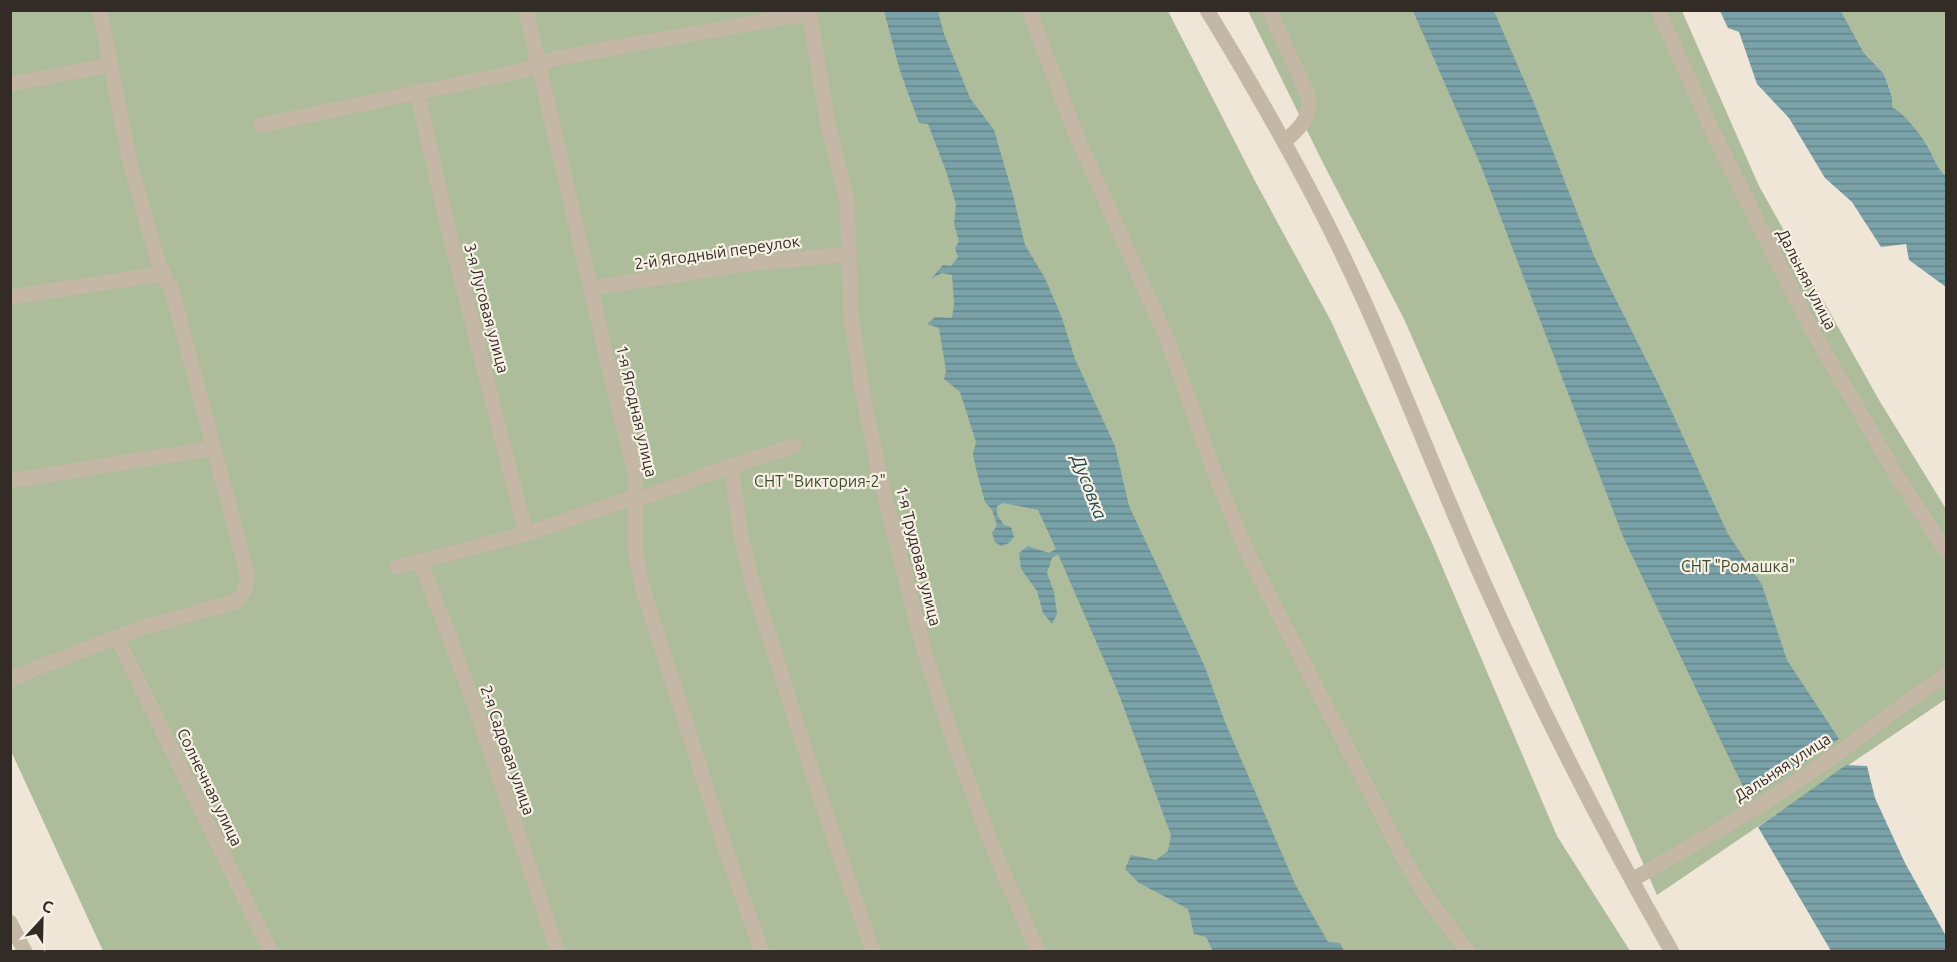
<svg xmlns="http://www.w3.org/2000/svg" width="1957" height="962" font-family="Ubuntu,sans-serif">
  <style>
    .green { fill: #adbc9a }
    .water { fill: url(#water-rules) }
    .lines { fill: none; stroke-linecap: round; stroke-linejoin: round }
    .minor { stroke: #c5b7a6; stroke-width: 15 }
    .labels { text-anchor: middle; stroke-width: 4.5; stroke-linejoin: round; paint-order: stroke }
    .street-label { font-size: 16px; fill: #322b26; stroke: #f7f0e4 }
    .park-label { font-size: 16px; fill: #3e4e2c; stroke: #f7f0e4 }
    .water-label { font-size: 18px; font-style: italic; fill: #1f4850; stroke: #f7f0e4 }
  </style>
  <defs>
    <pattern id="water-rules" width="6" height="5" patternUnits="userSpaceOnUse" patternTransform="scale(1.5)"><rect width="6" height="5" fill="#7aa3a9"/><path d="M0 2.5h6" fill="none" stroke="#658589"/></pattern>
  </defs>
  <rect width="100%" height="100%" fill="#efe6d8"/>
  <g class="green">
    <polygon points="10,11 1168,11 1255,181 1331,321 1432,543 1557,836 1630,951 103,951 11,751"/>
    <polygon points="1248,11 1682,11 1759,186 1879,400 1946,509 1946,699 1657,895 1404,319 1323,163"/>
    <path d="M 1841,11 L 1946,11 L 1946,176 C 1937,168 1934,158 1928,147 C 1922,136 1903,113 1892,107 L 1892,97 L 1884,74 L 1864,53 Z"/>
  </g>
  <g class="water">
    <polygon points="884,11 938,11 944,34 970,98 994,130 1013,195 1025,245 1045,278 1062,318 1075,359 1115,446 1129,506 1205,667 1225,722 1295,884 1328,942 1340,943 1344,951 1213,951 1206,937 1194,934 1188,909 1139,883 1125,869 1131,855 1156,860 1168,851 1171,835 1118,692 1058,554 1052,558 1047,573 1054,592 1057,614 1052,624 1043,613 1037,591 1021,569 1019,553 1028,546 1049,553 1056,549 1038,510 1004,503 997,506 997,514 1004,525 1011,527 1014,537 1009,543 1001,546 995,542 992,533 997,525 992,510 985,502 977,473 973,454 976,442 960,392 944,379 946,371 939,328 927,324 935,317 952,318 954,304 952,275 942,273 931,279 943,265 951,266 958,257 955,248 959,241 954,224 956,204 946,171 928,124 919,123 900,71"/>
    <polygon points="1413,11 1494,11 1534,103 1594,256 1663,393 1728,534 1762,585 1787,660 1839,739 1749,799 1624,539 1481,166"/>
    <path d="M 1720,11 L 1841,11 L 1864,53 L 1884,74 L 1892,97 L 1892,107 C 1904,113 1922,136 1928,147 C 1934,158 1937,168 1946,176 L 1946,287 L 1909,260 L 1906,244 L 1881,247 L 1852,202 L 1825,178 L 1789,118 L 1757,84 L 1739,32 L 1728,28 Z"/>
    <polygon points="1846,765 1867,766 1875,798 1905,863 1946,936 1946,951 1831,951 1758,827"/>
  </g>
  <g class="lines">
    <g class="minor">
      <polyline points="526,10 611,376 635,473 635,547 642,586 728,856 762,952"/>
      <polyline points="809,10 828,125 847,201 851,317 863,395 883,490 923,646 946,719 988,836 1038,952"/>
      <polyline points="1029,10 1075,132 1168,341 1217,479 1249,556 1403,857 1426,896 1468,952"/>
      <path d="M 1207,10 C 1265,105 1320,202 1365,303 C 1407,396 1443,492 1485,585 C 1541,710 1604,833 1672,952"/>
      <path d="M 1269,10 L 1309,97 C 1311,118 1299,129 1284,142"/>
      <polyline points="1658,10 1712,130 1811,328 1894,471 1946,551"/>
      <polyline points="10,84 111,65"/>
      <polyline points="417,91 446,219 526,534"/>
      <polyline points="261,125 517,72 557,58 810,13"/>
      <polyline points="590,288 755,263 849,254"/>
      <polyline points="10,297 162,274"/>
      <polyline points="731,466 741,536 752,582 816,784 873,952"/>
      <polyline points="10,481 214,448"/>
      <path d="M 420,562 C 472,689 514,821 558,952"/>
      <polyline points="397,567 526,534 622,501 635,501 711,473 794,446"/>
      <polyline points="117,638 271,952"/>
      <path d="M 10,680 L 39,667 L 144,627 L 235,602 C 246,593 247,586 247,573 L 172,291 L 158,262 L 129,159 L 100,10"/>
      <path d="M 1632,880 C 1697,842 1765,805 1827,761 C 1867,733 1905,701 1946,675"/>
      <polyline points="10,922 25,952"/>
    </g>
  </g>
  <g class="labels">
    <g class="street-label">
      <text transform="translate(717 252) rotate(-8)" y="6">2-й Ягодный переулок</text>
      <text transform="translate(1807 279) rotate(63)" y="6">Дальняя улица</text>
      <text transform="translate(487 308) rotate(75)" y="6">3-я Луговая улица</text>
      <text transform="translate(637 411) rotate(77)" y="6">1-я Ягодная улица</text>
      <text transform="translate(919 556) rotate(76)" y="6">1-я Трудовая улица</text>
      <text transform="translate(508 750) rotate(71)" y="6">2-я Садовая улица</text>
      <text transform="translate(1782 767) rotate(-33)" y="6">Дальняя улица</text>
      <text transform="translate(210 787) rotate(64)" y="6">Солнечная улица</text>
    </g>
    <g class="park-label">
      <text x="820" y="487">СНТ "Виктория-2"</text>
      <text x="1738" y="572">СНТ "Ромашка"</text>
    </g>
    <g class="water-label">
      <text transform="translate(1089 487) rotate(69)" y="6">Дусовка</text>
    </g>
  </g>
  <rect width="1957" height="962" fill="none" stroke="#322b26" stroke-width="24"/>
  <g transform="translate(42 920) rotate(22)" stroke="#f7f0e4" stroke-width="4.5" paint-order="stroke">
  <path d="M0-4.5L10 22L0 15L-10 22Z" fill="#322b26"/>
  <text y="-9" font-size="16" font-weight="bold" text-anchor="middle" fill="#322b26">С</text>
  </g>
</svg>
